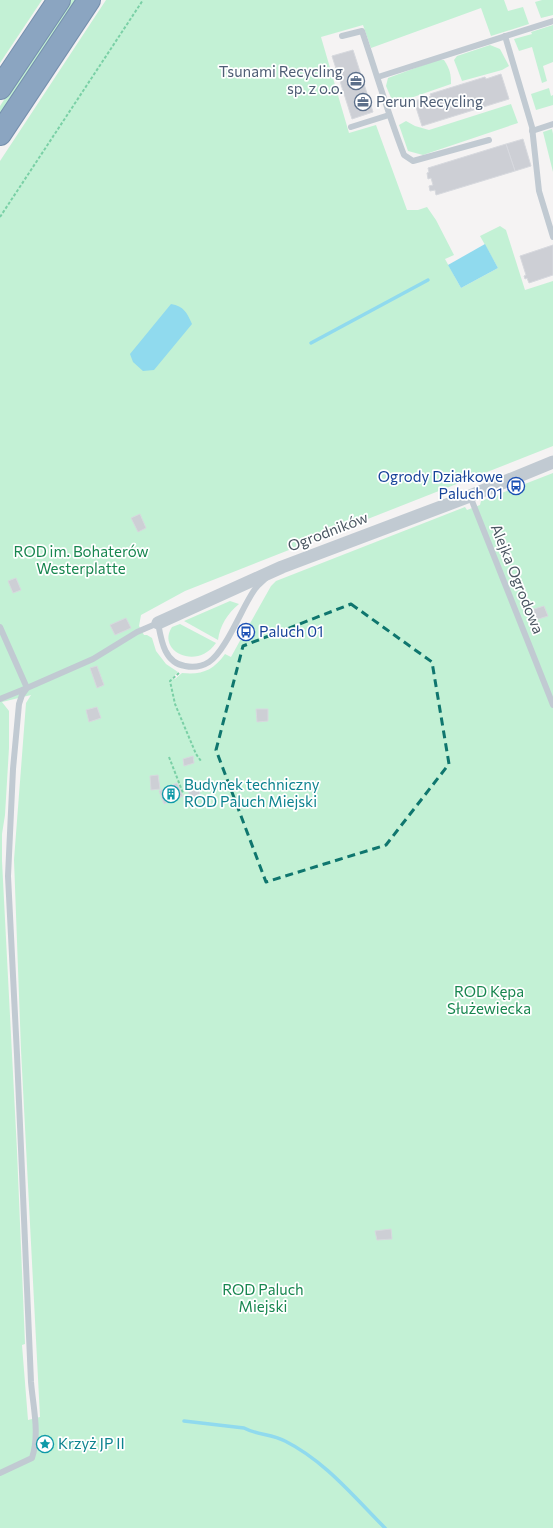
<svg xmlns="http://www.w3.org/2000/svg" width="553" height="1528" font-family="Commissioner,sans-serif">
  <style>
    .green { fill: #c3f1d5; fill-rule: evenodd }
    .water { fill: #90daee }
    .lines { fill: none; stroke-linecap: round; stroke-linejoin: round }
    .stream { stroke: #90daee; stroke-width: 3.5 }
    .building { fill: #cdcfd5; stroke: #d7d9de }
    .highway-casing { stroke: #7690ad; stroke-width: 24 }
    .path { stroke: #7ad0a6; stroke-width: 2; stroke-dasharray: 3 2; stroke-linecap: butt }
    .lane { stroke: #c1cad2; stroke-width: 6 }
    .street { stroke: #c1cad2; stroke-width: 13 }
    .highway { stroke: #8ba5c1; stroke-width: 22 }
    .marked { fill: none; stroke: #0f766e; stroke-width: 3; stroke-dasharray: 8 5; stroke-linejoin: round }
    .labels { text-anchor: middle; stroke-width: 3.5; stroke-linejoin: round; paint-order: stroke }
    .service-label { font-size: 15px; fill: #4e5e75; stroke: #fff; text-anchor: end }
    .transit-label { font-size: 15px; fill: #164399; stroke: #fff; text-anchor: end }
    .street-label { font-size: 15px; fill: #4a5661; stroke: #fff }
    .park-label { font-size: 15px; fill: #17864f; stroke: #fff }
    .culture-label { font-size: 15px; fill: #0d838f; stroke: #fff; text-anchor: start }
  </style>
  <rect width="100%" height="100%" fill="#f5f3f3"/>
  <g class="green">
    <polygon points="0,0 42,0 0,63"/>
    <polygon points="70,0 77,0 0,117 0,106"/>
    <path d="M 106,0 L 504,0 L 508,11 L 523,7 L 529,24 L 491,36 L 481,8 L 371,48 L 363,25 L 321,37 L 349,133 L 376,125 L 407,210 L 418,210 L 427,207 L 436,220 L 454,255 L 445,259 L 461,288 L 498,268 L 480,236 L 500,226 L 506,230 L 525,290 L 553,281 L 553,446 L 185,591 L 141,615 L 139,626 L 144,635 L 147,635 L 152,638 L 156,651 L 166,664 L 178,672 L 172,678 L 175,679 L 182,673 C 201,675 213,671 225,654 L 231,657 L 242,637 L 246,639 L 252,629 L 248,627 L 271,586 L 276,581 L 465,507 L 467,510 L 480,505 L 481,501 L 553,473 L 553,1528 L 0,1528 L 0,161 ZM 31,695 L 26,703 L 14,860 L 21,1050 L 40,1417 L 28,1420 L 22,1345 L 25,1344 L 17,1151 L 2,861 L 2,834 L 5,815 L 9,748 L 9,711 L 2,702 Z"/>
    <polygon points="542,0 553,0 553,15 541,18 535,2"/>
    <polygon points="553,25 553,62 543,66 547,81 542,83 532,47 519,51 514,39 532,34 531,32"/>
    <polygon points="490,45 500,49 509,66 502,70 462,81 454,60 457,56"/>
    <path d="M 437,60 L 444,60 C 450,69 451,74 451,84 L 402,101 L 392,100 L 386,86 L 388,78 Z"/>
    <polygon points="549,88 551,96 553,95 553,105 536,110 531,94"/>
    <polygon points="511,104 518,123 423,155 408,151 399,125 406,121 415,126 429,130"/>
    <polygon points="552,129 553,134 553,172 543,132"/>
    <path d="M 230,601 L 239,604 C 228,613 220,625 218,640 L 184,621 Z"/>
    <path d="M 180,624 L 216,643 C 197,671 156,651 172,627 Z"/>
  </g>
  <g class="water">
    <polygon points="485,244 498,268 461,288 448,265"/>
    <path d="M 171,304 C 184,306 187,313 192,324 L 154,370 L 143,371 L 133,362 L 130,354 Z"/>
  </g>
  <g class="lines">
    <g class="stream">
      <polyline points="311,343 428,280"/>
      <path d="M 184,1421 L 244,1428 C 257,1435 272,1434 285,1441 C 325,1461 354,1497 385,1528"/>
    </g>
  </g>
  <g class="building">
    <polygon points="353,50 373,112 352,119 332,56"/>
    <polygon points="501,74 509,99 422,126 414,101 431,96 430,94 485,77 486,79"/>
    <polygon points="523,139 531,166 515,171 506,144"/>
    <polygon points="506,144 515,171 436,195 435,190 430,191 429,186 433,185 431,178 428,179 427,173 429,172 428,168"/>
    <polygon points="553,245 553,275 529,283 527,278 525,279 524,276 526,275 520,256"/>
    <polygon points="140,514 146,528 138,532 131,518"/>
    <polygon points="16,578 21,590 13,593 8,581"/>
    <polygon points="544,606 548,616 535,620 531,610"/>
    <polygon points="126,618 131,628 115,635 110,625"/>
    <polygon points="97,666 104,685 97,688 90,668"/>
    <polygon points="97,707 101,718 89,722 86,710"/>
    <polygon points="256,709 268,709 268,721 257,722"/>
    <polygon points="193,756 194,763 184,766 183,759"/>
    <polygon points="158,775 160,789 151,790 150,776"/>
    <polygon points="177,783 183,796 164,804 159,791"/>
    <polygon points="199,787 200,798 190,799 188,788"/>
    <polygon points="391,1229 392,1239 377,1240 375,1231"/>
  </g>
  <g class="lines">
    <g class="highway-casing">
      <g id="highway">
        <polyline points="0,88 59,0"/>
        <polyline points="0,134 89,0"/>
      </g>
    </g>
    <g class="path">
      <polyline points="0,217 143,0"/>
      <polyline points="179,673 170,681 175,704 196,754 201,761"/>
      <polyline points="169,757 183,793"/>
    </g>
    <g class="lane">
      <path d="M 342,36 L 362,31 C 376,72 388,114 404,155 L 413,161 L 489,140"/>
      <polyline points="505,36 532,127 539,191 553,237"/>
      <polyline points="378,77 553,21"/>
      <polyline points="351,127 389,115"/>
      <polyline points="532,131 553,124"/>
      <polyline points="470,496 553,705"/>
      <polyline points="0,627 27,688 0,699"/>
      <path d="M 0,1473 L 32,1458 C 40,1434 33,1406 31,1382 L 17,1055 L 8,876 L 13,769 L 19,704 L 22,695 L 27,688 L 93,659 L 137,632 L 158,623 C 161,639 164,663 185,666 C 194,668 201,667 209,662 C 226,651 242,607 255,589 C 258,585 262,582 266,578"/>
    </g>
    <polyline class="street" points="158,623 282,567 470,496 553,462"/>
    <use href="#highway" class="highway"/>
  </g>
  <path class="marked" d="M 351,604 L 432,662 L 449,764 L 386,845 L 266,882 L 216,750 L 243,646 Z"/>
  <defs>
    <g id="office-ring" transform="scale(0.9)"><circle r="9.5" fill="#fff" stroke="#5c6f8a" stroke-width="1.5"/><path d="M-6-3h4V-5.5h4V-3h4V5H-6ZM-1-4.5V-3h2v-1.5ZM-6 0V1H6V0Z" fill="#5c6f8a"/></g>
    <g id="bus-ring" transform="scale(0.9)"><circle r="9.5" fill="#fff" stroke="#1a4fb4" stroke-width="1.5"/><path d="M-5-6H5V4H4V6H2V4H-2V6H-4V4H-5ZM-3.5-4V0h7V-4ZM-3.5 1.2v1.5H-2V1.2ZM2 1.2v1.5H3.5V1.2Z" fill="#1a4fb4"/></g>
    <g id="building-ring" transform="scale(0.9)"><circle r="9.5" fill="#fff" stroke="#0f9aa8" stroke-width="1.5"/><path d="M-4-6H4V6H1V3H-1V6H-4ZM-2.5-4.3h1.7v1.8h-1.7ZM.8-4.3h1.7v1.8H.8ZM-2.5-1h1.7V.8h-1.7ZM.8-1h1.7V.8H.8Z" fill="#0f9aa8"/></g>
    <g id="sight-ring" transform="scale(0.9)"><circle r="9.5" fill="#fff" stroke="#0f9aa8" stroke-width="1.5"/><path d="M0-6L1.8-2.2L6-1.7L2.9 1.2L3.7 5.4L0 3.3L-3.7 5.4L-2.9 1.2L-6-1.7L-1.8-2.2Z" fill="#0f9aa8"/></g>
  </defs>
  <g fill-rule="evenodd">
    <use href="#office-ring" x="356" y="81"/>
    <use href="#office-ring" x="363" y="102"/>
    <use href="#bus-ring" x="516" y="486"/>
    <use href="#bus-ring" x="246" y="632"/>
    <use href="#building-ring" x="171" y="794"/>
    <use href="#sight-ring" x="45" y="1444"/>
  </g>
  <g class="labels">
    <g class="service-label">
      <text x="343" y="77">Tsunami Recycling<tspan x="343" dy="17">sp. z o.o.</tspan></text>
      <text x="376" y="107" text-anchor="start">Perun Recycling</text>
    </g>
    <g class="transit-label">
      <text x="503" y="482">Ogrody Działkowe<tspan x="503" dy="17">Paluch 01</tspan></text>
      <text x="259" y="637" text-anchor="start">Paluch 01</text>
    </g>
    <g class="street-label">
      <text transform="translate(328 532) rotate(-21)" y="5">Ogrodników</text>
      <text transform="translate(517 579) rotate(68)" y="5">Alejka Ogrodowa</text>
    </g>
    <g class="park-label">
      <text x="81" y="557">ROD im. Bohaterów<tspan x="81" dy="17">Westerplatte</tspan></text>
      <text x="489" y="997">ROD Kępa<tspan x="489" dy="17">Służewiecka</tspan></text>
      <text x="263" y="1295">ROD Paluch<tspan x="263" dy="17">Miejski</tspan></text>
    </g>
    <g class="culture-label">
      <text x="184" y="790">Budynek techniczny<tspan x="184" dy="17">ROD Paluch Miejski</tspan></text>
      <text x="58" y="1449">Krzyż JP II</text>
    </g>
  </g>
</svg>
